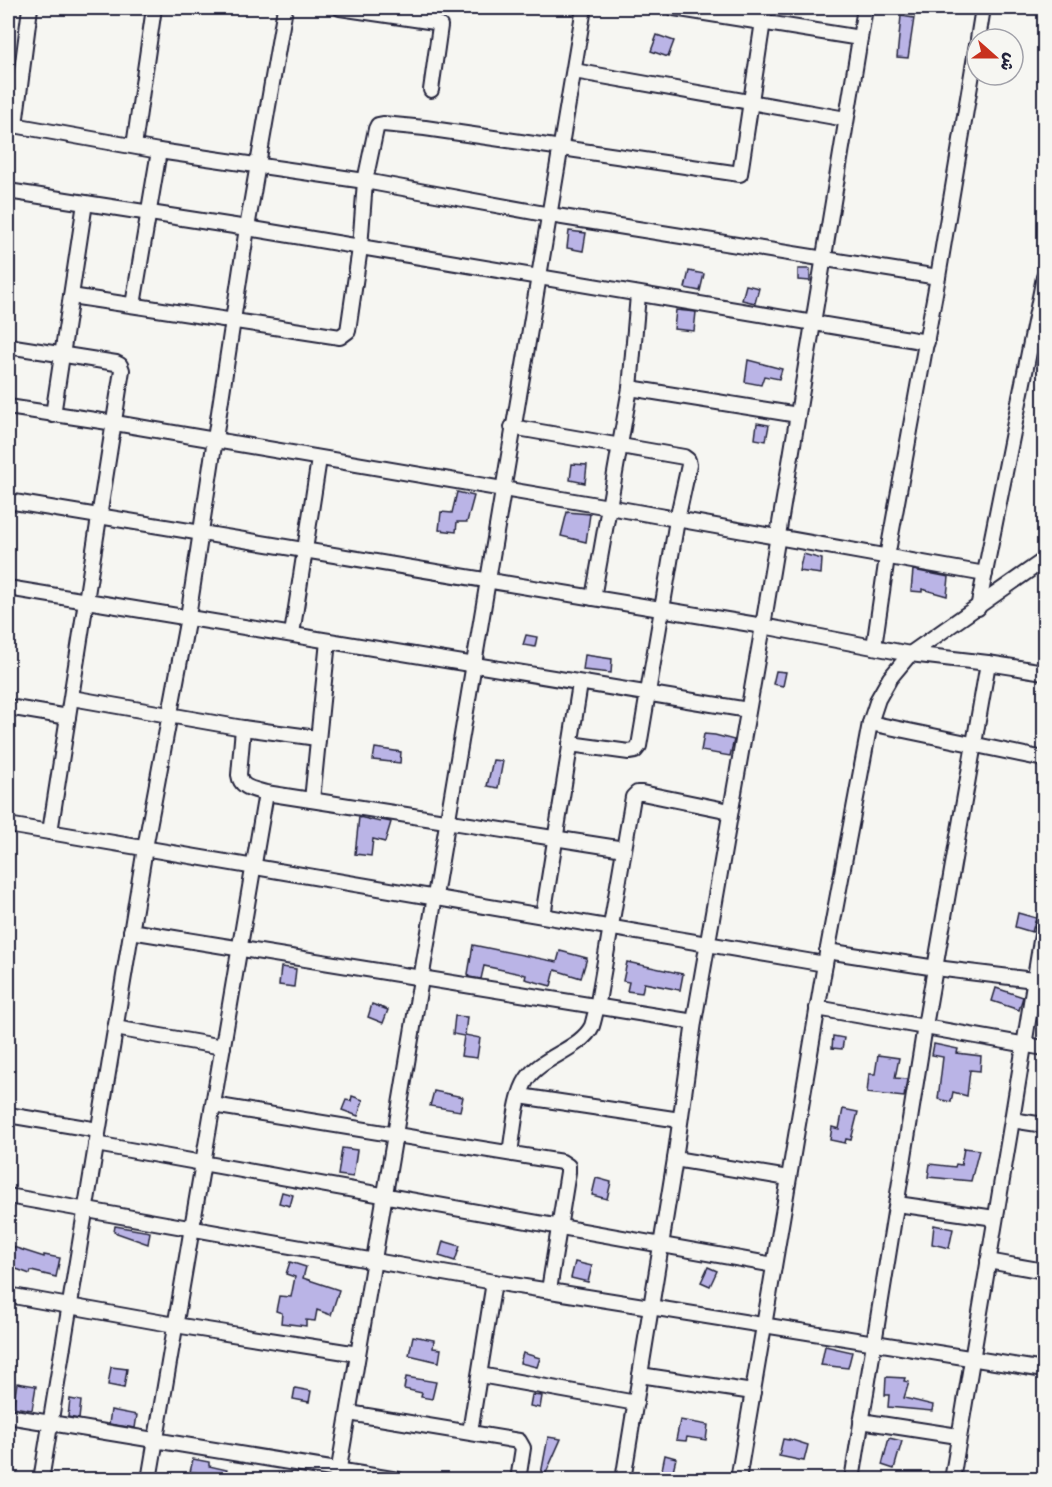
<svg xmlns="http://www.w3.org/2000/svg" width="1052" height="1487" font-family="Kalam,'Playpen Sans Arabic',sans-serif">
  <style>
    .building { fill: #bab4e6; stroke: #22223b; stroke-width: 1.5 }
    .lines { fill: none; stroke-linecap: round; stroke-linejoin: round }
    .minor-casing { stroke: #22223b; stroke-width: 18 }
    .minor { stroke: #f6f6f2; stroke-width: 14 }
  </style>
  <rect width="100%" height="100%" fill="#f6f6f2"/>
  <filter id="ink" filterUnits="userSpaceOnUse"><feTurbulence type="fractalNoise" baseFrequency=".0167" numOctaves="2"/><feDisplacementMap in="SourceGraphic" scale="12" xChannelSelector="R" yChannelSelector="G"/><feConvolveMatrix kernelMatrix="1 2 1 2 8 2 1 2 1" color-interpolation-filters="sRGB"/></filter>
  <g filter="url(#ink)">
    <g class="building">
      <polygon points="901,16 914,18 908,58 897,57"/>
      <polygon points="657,35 674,41 668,57 651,51"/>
      <polygon points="569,231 586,233 583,251 567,248"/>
      <polygon points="798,269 810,269 810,281 798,280"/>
      <polygon points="689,271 704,274 700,291 685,288"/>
      <polygon points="746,285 759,288 755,303 742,300"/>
      <polygon points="676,310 696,312 694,331 674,329"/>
      <polygon points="748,360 782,369 779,379 764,376 761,385 745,382"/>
      <polygon points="757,423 769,425 766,441 755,439"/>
      <polygon points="572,464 587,465 585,483 570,480"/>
      <polygon points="457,492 474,496 467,522 457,522 456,532 439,530 441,512 452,513"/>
      <polygon points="567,512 590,514 586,542 561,536"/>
      <polygon points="803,554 822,559 821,574 799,571"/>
      <polygon points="913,570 949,577 947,596 922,589 922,592 911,591"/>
      <polygon points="526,635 537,637 535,647 523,645"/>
      <polygon points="585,655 612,659 611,673 583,670"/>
      <polygon points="776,671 786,672 783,686 773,684"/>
      <polygon points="704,734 715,735 734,740 730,756 701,751"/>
      <polygon points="375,748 401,752 400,763 373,760"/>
      <polygon points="493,760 503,761 498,788 487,786"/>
      <polygon points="359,817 380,822 381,820 391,822 385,842 373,839 371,856 355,854"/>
      <polygon points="1018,913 1036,918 1032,932 1015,927"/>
      <polygon points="473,945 557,962 560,951 587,958 581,978 555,970 551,986 525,979 526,975 484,966 481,979 469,977 468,974"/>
      <polygon points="627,962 683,974 680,990 644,983 642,993 627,991 629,982 623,981"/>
      <polygon points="281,967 296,969 294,987 279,985"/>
      <polygon points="996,988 1023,997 1019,1010 992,1001"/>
      <polygon points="372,1004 388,1010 383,1023 368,1017"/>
      <polygon points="455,1016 467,1017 465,1035 480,1038 477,1058 461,1056 464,1036 453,1034"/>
      <polygon points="833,1036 844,1038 842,1049 832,1048"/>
      <polygon points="934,1044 958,1049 957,1053 981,1056 980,1071 970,1070 967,1096 953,1092 951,1102 938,1099 943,1057 932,1055"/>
      <polygon points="878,1055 899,1058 895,1078 907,1079 904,1097 867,1093 869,1074 875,1074"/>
      <polygon points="434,1091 463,1097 460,1111 430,1106"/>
      <polygon points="352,1096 363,1100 358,1116 342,1110 346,1100 351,1101"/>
      <polygon points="843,1109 858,1112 851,1140 846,1139 845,1143 830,1140 832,1127 839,1129"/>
      <polygon points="342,1148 357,1150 353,1177 338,1175"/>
      <polygon points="964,1148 979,1150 971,1181 928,1177 930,1164 955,1167 956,1164 961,1165"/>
      <polygon points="596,1178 611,1182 607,1199 592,1195"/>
      <polygon points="282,1192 293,1195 290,1206 279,1203"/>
      <polygon points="934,1225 953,1229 949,1248 932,1244"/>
      <polygon points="115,1226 150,1232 148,1244 114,1232"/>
      <polygon points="443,1241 460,1246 455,1261 439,1256"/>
      <polygon points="13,1247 44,1257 44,1255 60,1258 56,1277 31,1271 30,1274 8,1266"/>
      <polygon points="290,1262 306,1267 303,1278 339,1290 331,1315 317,1310 315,1321 306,1320 306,1326 281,1323 282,1313 276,1311 279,1296 291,1297 295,1277 286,1274"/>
      <polygon points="575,1262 592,1266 588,1282 571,1278"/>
      <polygon points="708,1267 717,1271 710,1286 701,1282"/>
      <polygon points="413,1336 434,1340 433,1348 441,1349 439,1362 409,1355"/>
      <polygon points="825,1346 852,1352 848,1368 821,1365"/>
      <polygon points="523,1353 540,1358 537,1367 520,1363"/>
      <polygon points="111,1367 127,1369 124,1388 108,1385"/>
      <polygon points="406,1377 436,1382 432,1399 421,1397 422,1393 404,1389"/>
      <polygon points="886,1377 905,1378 904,1381 909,1382 904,1398 933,1405 932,1411 888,1407 889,1395 885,1395"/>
      <polygon points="17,1383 36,1386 32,1410 13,1407"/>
      <polygon points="295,1388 311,1391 309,1402 293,1399"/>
      <polygon points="532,1395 542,1396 540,1408 530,1406"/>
      <polygon points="70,1399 81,1401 79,1419 68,1417"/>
      <polygon points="111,1410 137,1415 135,1428 109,1424"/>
      <polygon points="680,1420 708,1425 706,1440 687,1437 686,1441 676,1440"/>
      <polygon points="548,1437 561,1439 545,1475 541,1474"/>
      <polygon points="889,1438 902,1441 894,1469 882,1465"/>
      <polygon points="783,1439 789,1440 789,1439 808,1445 804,1461 779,1456"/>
      <polygon points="665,1455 676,1458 671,1479 660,1479"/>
      <polygon points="193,1459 209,1462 209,1466 227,1470 225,1479 199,1479 200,1473 190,1472"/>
    </g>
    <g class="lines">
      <g class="minor-casing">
        <g id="minor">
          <polyline points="340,8 435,22 440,26 431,90"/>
          <polyline points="674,8 860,38"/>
          <polyline points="978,39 983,8"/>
          <polyline points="574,71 846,119"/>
          <polyline points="8,124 159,151 365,181 550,215 938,277"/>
          <polyline points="15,125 30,8"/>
          <polyline points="134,146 154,8"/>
          <polyline points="8,191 247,228 927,342"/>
          <polyline points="71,296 340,337 348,331 360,248 365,181 376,129 378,125 383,124 425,128 740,174 765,8"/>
          <polyline points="133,305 159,151"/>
          <polyline points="8,346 116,363 120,365 122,370 50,832"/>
          <polyline points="630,388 798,415"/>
          <polyline points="8,407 115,423 609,507 985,574"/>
          <polyline points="53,415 85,203"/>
          <polyline points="512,427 684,457 688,460 689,465 677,520 639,746 635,751 629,752 570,744"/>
          <polyline points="8,501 763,626 910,654 988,663 1044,672"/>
          <polyline points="8,588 748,710"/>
          <polyline points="593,598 630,388 638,295"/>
          <polyline points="978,608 1044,277"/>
          <polyline points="292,634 319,459"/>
          <polyline points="874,647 887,557 938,277 977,44"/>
          <polyline points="72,698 243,728 317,738"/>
          <polyline points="8,707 68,717"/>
          <polyline points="870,723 1044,759"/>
          <path d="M 243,728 L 239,775 C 241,789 254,789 266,793 L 624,849"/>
          <polyline points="312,800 328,641"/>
          <polyline points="8,825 825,964"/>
          <polyline points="543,916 580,684"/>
          <polyline points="1044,922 1012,1120 1044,1125"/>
          <polyline points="131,931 694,1022"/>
          <polyline points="827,951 936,968 1042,981"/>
          <polyline points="817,1008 1044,1048"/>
          <polyline points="115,1028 223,1047"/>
          <polyline points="520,1096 680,1120"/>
          <polyline points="213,1105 562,1162 568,1166 568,1172 549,1290"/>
          <polyline points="8,1115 98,1130"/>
          <polyline points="96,1144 774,1265"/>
          <path d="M 510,1152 C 514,1131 515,1097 527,1079 C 541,1057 581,1049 592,1026 C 594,1020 595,1013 597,1008 L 633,797 L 637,793 L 642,793 L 730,811"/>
          <polyline points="675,1159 788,1178"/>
          <polyline points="8,1196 494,1282 1044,1370"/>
          <polyline points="897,1204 995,1218"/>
          <polyline points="988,1261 1044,1271"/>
          <polyline points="8,1295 175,1325 358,1354"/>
          <polyline points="480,1375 636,1403"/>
          <polyline points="640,1375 753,1392"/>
          <polyline points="349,1413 519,1441 523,1448 518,1480"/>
          <polyline points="8,1416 398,1480"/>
          <polyline points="861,1421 958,1436"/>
          <polyline points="470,1432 494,1282"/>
          <polyline points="41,1480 145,848 188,617 247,228 285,8"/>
          <polyline points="149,1480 266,793"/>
          <polyline points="337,1480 584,8"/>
          <polyline points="623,1480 675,1159 694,1022 763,626 865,8"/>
          <polyline points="738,1480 825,964 870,723 878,699 890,678 910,654 1044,560"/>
          <polyline points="852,1480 925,1026 988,663"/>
          <polyline points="952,1480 1012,1120"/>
        </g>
      </g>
      <use href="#minor" class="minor"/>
    </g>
  </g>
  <rect width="1052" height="1487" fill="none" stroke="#f6f6f2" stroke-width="30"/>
  <rect x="15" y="15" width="1022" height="1457" fill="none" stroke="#22223b" stroke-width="2" filter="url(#ink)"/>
  <g transform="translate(995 57) rotate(111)"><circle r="28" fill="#f6f6f2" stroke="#a1a1a9" stroke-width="1.5"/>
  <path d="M0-4.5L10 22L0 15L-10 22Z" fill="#c8321e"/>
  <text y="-9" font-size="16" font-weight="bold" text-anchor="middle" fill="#22223b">ش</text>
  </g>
</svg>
